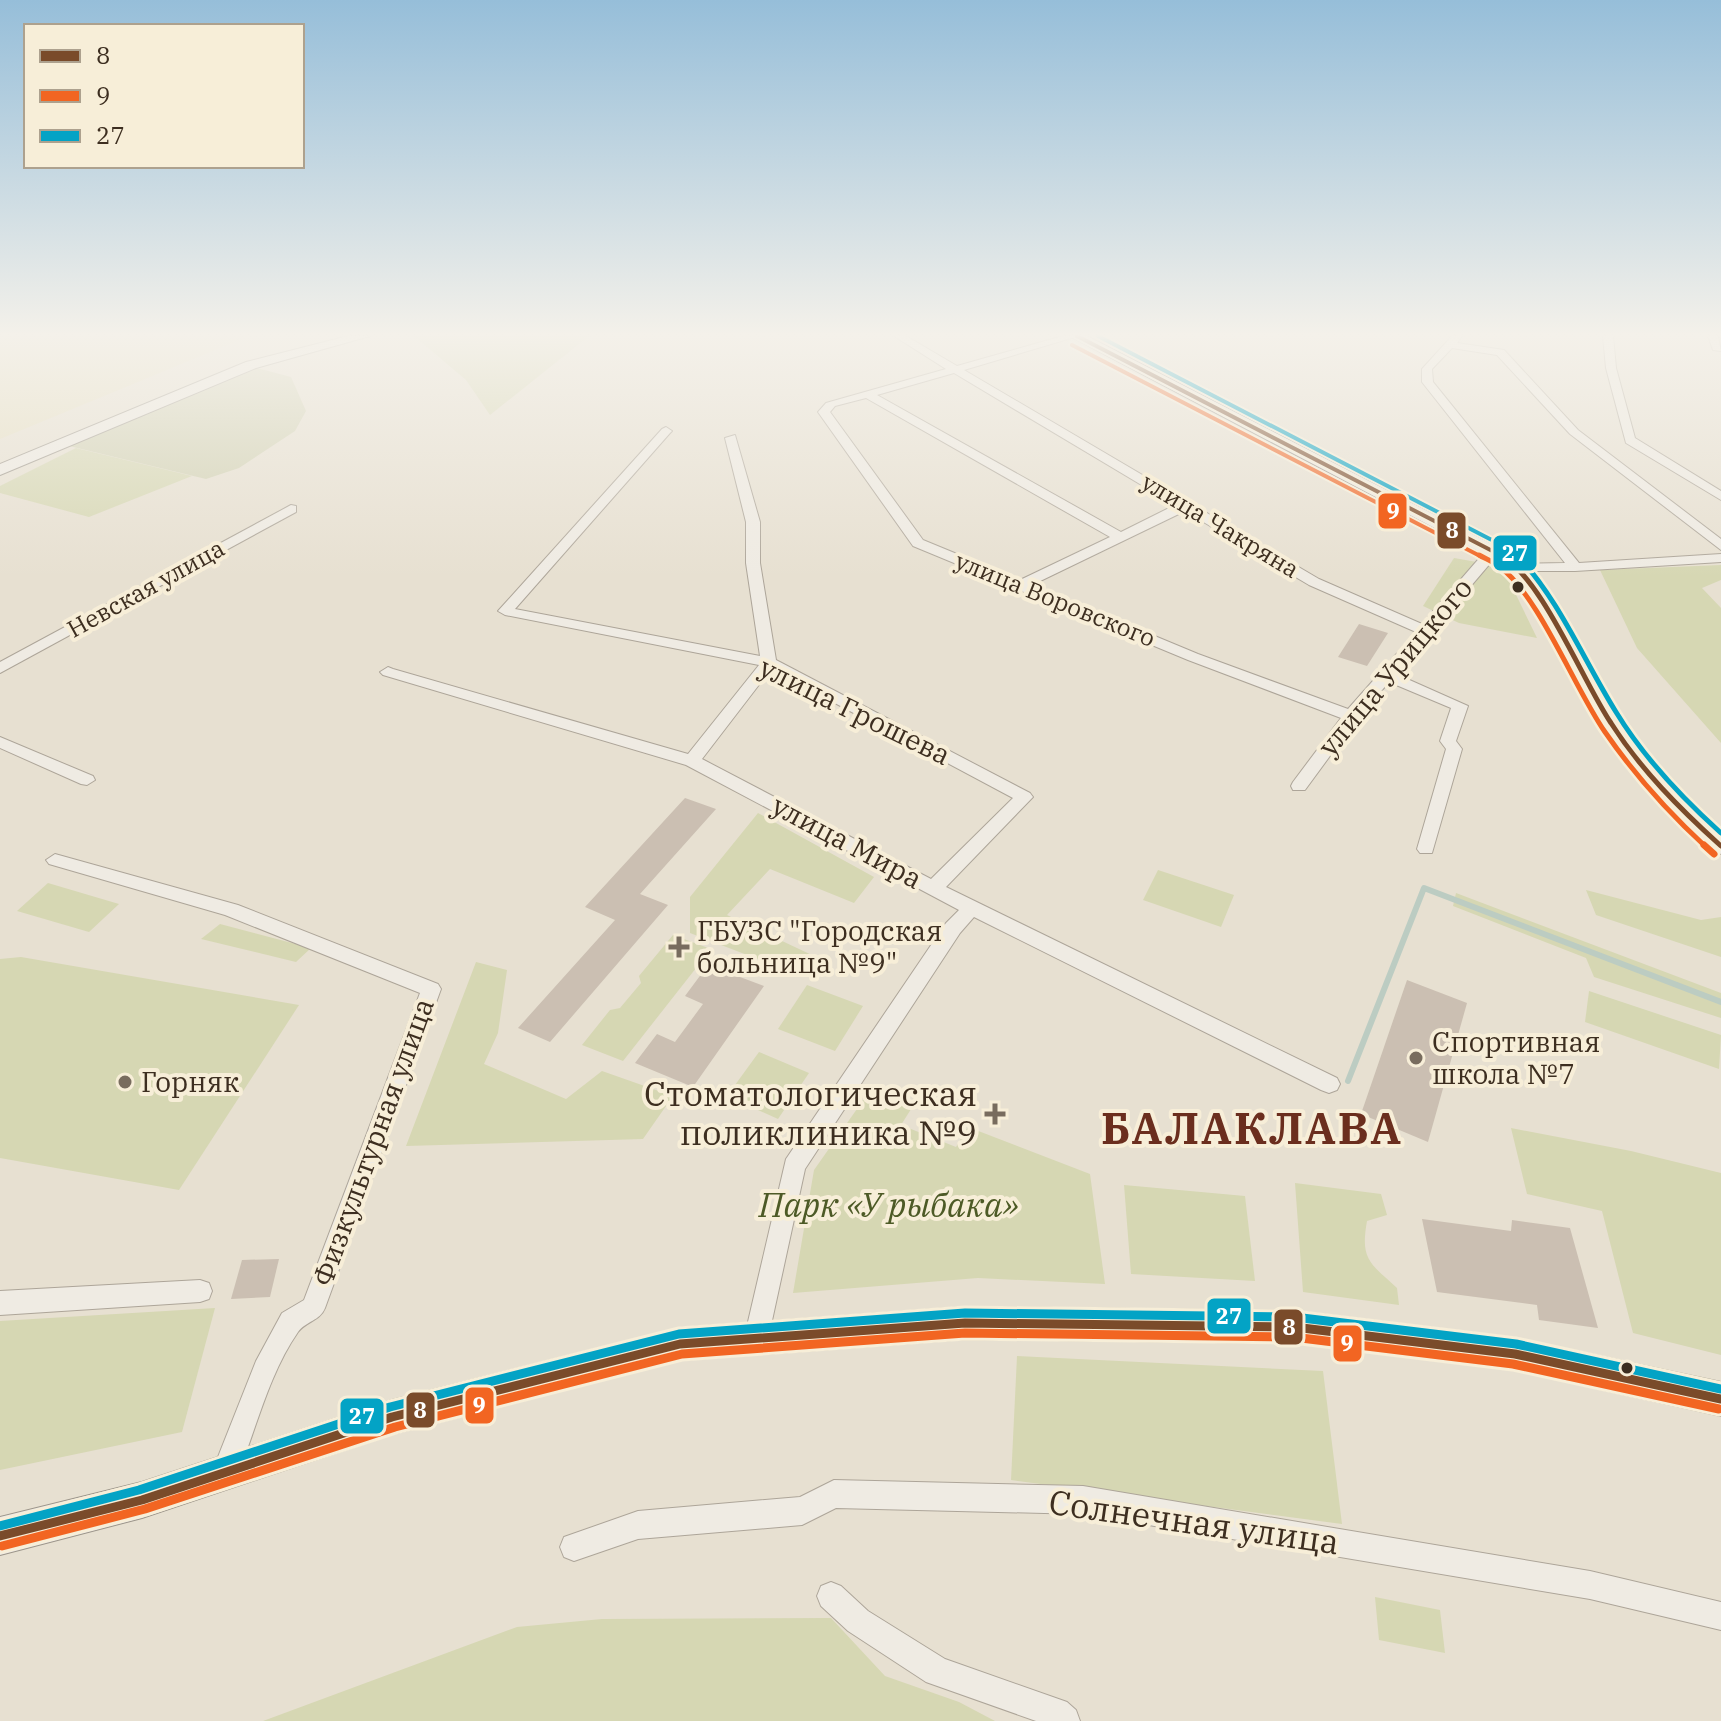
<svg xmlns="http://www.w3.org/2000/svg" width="1721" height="1721" font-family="'IBM Plex Serif',serif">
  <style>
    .farmland { fill: #e6dfc2 }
    .green { fill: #d6d7b3 }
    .cemetery { fill: #d1d1b3 }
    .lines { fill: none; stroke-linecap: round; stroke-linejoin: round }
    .stream { stroke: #bcccc2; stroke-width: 6 }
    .building { fill: #cbbfb2 }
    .minor-casing { stroke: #ada599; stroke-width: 2 }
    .secondary-casing { stroke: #9c958a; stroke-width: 2 }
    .minor { fill: #efebe3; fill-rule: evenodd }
    .secondary { fill: #efebe3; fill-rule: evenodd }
    .bus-1-far2-casing { stroke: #f7eed8; stroke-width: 8 }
    .bus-1-far1-casing { stroke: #f7eed8; stroke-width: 10 }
    .bus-1-casing { stroke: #f7eed8; stroke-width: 15 }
    .bus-2-far3-casing { stroke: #f7eed8; stroke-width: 8 }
    .bus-2-far2-casing { stroke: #f7eed8; stroke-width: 10 }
    .bus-2-far1-casing { stroke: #f7eed8; stroke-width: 13 }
    .bus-2-casing { stroke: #f7eed8; stroke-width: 15 }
    .bus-3-far2-casing { stroke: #f7eed8; stroke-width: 8 }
    .bus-3-far1-casing { stroke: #f7eed8; stroke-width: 10 }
    .bus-3-casing { stroke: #f7eed8; stroke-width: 15 }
    .bus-1-far2 { stroke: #7a4b2a; stroke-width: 4 }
    .bus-1-far1 { stroke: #7a4b2a; stroke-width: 5 }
    .bus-1 { stroke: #7a4b2a; stroke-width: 9 }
    .bus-2-far3 { stroke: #f26522; stroke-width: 4 }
    .bus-2-far2 { stroke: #f26522; stroke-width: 5 }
    .bus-2-far1 { stroke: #f26522; stroke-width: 7 }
    .bus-2 { stroke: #f26522; stroke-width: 9 }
    .bus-3-far2 { stroke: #03a3c5; stroke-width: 4 }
    .bus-3-far1 { stroke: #03a3c5; stroke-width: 5 }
    .bus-3 { stroke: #03a3c5; stroke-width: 9 }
    .bus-dot { fill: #3d2e20; stroke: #f7eed8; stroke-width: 3 }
    .poi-dot { fill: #786c5e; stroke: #f7eed8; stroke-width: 3 }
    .labels { text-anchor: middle; stroke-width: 8; stroke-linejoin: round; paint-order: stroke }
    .far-street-label { font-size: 24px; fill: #3d2e20; stroke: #f7eed8 }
    .street-label { font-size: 28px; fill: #3d2e20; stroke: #f7eed8 }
    .poi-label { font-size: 28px; fill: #3d2e20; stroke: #f7eed8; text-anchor: start }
    .near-poi-label { font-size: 34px; fill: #3d2e20; stroke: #f7eed8; text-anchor: end }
    .near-park-label { font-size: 34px; font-style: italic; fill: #4d5a26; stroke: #f7eed8 }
    .near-street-label { font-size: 34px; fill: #3d2e20; stroke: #f7eed8 }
    .near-district-label { font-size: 44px; font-weight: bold; letter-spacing: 2px; fill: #6b2e1e; stroke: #f7eed8 }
    .line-badge { stroke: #f7eed8; stroke-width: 3 }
    .badge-label { font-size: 22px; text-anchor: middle; font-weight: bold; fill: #fff }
  </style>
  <rect width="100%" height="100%" fill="#e7e0d1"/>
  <polygon class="farmland" points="0,336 249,336 0,439"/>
  <g class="green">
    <polygon points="414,336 589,336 490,415 466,380"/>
    <polygon points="76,448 192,476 89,517 0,493 0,486"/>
    <polygon points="1454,558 1488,564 1507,576 1537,638 1459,623 1423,606"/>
    <polygon points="1721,565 1721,580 1702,588 1721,608 1721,743 1637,648 1600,570"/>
    <polygon points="758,813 874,877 854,903 770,869 727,915 816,957 802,976 690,933 690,897"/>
    <polygon points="1158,870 1234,895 1221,927 1143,900"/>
    <polygon points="48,883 119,904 89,932 17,911"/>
    <polygon points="1586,890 1701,920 1721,917 1721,957 1596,915"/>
    <polygon points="1456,893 1721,993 1721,1018 1594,977 1586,958 1453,906"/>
    <polygon points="220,924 311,948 296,962 201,939"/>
    <polygon points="673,935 711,949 623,1061 582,1045 610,1010 620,1008 641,983 639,976"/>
    <polygon points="21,957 299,1005 179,1190 0,1158 0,959"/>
    <polygon points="476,962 507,970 498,1033 484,1064 566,1099 602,1071 673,1096 643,1139 406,1146"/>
    <polygon points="807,985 863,1006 835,1051 778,1029"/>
    <polygon points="1589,991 1721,1035 1719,1069 1585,1022"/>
    <polygon points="759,1052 809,1073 778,1119 727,1096"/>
    <polygon points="871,1089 913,1106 901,1125 956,1147 968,1127 1090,1174 1105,1284 978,1278 793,1293 814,1170"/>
    <polygon points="1511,1128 1631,1151 1721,1173 1721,1355 1633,1333 1602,1211 1527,1194"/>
    <path d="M 1295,1183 L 1381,1194 L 1387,1215 L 1367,1221 C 1360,1260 1370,1263 1397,1288 L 1399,1305 L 1303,1292 Z"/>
    <polygon points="1124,1185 1245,1196 1255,1281 1131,1274"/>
    <polygon points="215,1308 182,1432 0,1470 0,1321"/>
    <polygon points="1017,1356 1323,1371 1342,1524 1011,1480"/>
    <polygon points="1375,1597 1440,1610 1445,1653 1379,1640"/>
    <polygon points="831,1618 885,1676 959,1702 995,1721 263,1721 517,1627 602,1619"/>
  </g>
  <polygon class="cemetery" points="253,367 291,377 306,411 295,431 239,468 206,479 65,445"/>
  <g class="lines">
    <polyline class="stream" points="1348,1081 1424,888 1721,1002"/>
  </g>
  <g class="building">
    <polygon points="1359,624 1388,633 1367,666 1338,657"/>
    <polygon points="685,798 716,809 640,894 668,905 550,1042 518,1028 615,920 585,907"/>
    <polygon points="708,965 764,986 693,1087 635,1063 657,1034 675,1042 703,1004 685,996"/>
    <polygon points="1407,980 1467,1003 1428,1142 1361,1114"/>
    <polygon points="1422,1219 1511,1231 1512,1220 1570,1228 1598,1328 1539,1320 1537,1305 1437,1292"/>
    <polygon points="279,1259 270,1297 231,1299 242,1260"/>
  </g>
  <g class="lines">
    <g class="minor-casing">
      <g id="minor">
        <path d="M 894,336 L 906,336 L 957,366 L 1063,336 L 1078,336 L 964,370 L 1319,579 L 1422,624 L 1489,547 L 1499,547 L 1499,553 L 1396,674 L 1468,706 L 1456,741 L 1462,749 L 1432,853 L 1420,853 L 1417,849 L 1446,749 L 1440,741 L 1451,708 L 1389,682 L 1357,719 L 1305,790 L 1293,790 L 1291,786 L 1293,782 L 1341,718 L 1188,660 L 913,546 L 818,412 L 826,403 L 946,369 ZM 954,373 L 1175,505 L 1121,532 L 877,395 ZM 866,398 L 1110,537 L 1020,580 L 923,540 L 830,412 L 835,406 ZM 1185,511 L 1309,585 L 1416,632 L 1348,709 L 1198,654 L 1032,585 Z"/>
        <polygon points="1452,336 1462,336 1457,343 1504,350 1578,430 1721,539 1721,550 1570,434 1497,355 1452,348 1432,369 1433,382 1579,563 1721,554 1721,562 1575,571 1513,571 1511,568 1518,564 1565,563 1422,382 1422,369"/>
        <polygon points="1603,336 1613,336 1616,368 1635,438 1721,491 1721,500 1626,443 1606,368"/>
        <polygon points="1708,336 1718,336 1721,351 1713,350"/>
        <path d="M 666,427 L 672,431 L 670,433 L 515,609 L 760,656 L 746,563 L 746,522 L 725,438 L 735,435 L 760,522 L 760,563 L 776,660 L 1030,793 L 1033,797 L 946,887 L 1337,1078 L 1340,1084 L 1337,1090 L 1329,1093 L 1321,1090 L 974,917 L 960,933 L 805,1169 L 768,1339 L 765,1348 L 756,1351 L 747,1348 L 744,1339 L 786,1159 L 946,923 L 959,910 L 686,765 L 383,675 L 380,672 L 388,667 L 393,669 L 688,754 L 759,665 L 505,615 L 498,611 L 662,429 ZM 771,669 L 1013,798 L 931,879 L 702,759 Z"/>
        <polygon points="291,505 296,506 296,512 0,673 0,662"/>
        <polygon points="0,737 93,776 95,780 87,785 81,784 0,748"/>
        <path d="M 55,854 L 238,905 L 438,984 L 441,989 L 325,1308 C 320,1321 306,1321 298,1332 C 268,1375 255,1433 235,1482 L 225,1485 L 215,1482 L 212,1472 L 256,1361 L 282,1313 L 304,1300 L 420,993 L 225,915 L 49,864 L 46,860 Z"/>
        <polygon points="200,1280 209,1283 212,1291 209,1299 200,1302 0,1315 0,1291"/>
        <polygon points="834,1480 1083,1486 1590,1571 1721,1602 1721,1630 1590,1599 1083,1514 836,1508 802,1525 638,1539 574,1561 564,1557 560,1547 564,1537 638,1511 800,1497"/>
        <polygon points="831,1582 841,1586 868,1611 945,1659 1067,1702 1076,1710 1080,1721 1036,1721 926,1682 848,1631 821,1606 817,1596 821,1586"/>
      </g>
    </g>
    <g class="secondary-casing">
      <g id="secondary">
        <polygon points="348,336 370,336 256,368 0,475 0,464 246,362"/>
        <path d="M 1070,336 L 1087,336 L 1513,555 C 1557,598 1578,652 1609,704 C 1638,752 1678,797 1721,833 L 1721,854 C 1704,849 1690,832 1678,820 C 1644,785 1612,746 1588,703 C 1560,655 1541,604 1501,563 Z"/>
        <polygon points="965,1307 1294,1311 1515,1338 1721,1382 1721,1416 1515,1370 1294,1343 965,1339 680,1360 392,1434 142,1518 0,1555 0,1517 142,1482 392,1400 680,1328"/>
      </g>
    </g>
    <use href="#minor" class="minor"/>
    <use href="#secondary" class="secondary"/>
    <g class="bus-1-far2-casing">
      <polyline id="bus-1-far2" points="1077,336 1504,557"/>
    </g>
    <g class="bus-1-far1-casing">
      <path id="bus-1-far1" d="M 1500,555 C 1542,577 1583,682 1611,723 C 1641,770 1680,809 1721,846"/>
    </g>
    <g class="bus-1-casing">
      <polyline id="bus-1" points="0,1536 142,1500 392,1417 680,1344 965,1323 1294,1327 1515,1354 1721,1399"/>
    </g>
    <g class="bus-2-far3-casing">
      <polyline id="bus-2-far3" points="1072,345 1482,557"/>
    </g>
    <g class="bus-2-far2-casing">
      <path id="bus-2-far2" d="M 1479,555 C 1486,559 1494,562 1500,567 C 1539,596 1575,689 1605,732 C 1634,774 1668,812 1706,847"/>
    </g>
    <g class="bus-2-far1-casing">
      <polyline id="bus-2-far1" points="1704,845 1714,854"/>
    </g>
    <g class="bus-2-casing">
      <polyline id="bus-2" points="2,1546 145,1509 395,1427 682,1354 965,1333 1293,1337 1513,1364 1719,1409"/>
    </g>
    <g class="bus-3-far2-casing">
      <polyline id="bus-3-far2" points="1098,336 1513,551 1519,557"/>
    </g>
    <g class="bus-3-far1-casing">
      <path id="bus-3-far1" d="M 1517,555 C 1560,601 1583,659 1616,712 C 1644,758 1681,797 1721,833"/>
    </g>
    <g class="bus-3-casing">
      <polyline id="bus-3" points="0,1526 139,1490 390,1407 679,1334 965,1313 1294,1317 1516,1344 1721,1389"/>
    </g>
    <use href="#bus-1-far2" class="bus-1-far2"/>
    <use href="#bus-1-far1" class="bus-1-far1"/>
    <use href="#bus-1" class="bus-1"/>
    <use href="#bus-2-far3" class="bus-2-far3"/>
    <use href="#bus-2-far2" class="bus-2-far2"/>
    <use href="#bus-2-far1" class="bus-2-far1"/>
    <use href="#bus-2" class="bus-2"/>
    <use href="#bus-3-far2" class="bus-3-far2"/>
    <use href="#bus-3-far1" class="bus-3-far1"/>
    <use href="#bus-3" class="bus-3"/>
  </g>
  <linearGradient id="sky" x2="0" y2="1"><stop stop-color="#96bed9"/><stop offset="0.58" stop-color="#f4f1ea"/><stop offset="1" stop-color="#f4f1ea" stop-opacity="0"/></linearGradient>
  <rect width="1721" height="577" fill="url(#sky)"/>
  <g class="bus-dot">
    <circle cx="1518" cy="587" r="7"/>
    <circle cx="1627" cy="1368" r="7"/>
  </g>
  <g class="poi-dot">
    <path d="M675 935h8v8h8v8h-8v8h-8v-8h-8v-8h8z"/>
    <circle cx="1416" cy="1058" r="8"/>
    <circle cx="125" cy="1082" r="8"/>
    <path d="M991 1102h8v8h8v8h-8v8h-8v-8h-8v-8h8z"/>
  </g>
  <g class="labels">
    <g class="far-street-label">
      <text transform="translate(1220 526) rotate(31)" y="8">улица Чакряна</text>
      <text transform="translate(146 589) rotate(-29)" y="8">Невская улица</text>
      <text transform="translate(1055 600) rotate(22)" y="8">улица Воровского</text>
    </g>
    <g class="street-label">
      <text transform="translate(1395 667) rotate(-50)" y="10">улица Урицкого</text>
      <text transform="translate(855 711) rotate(26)" y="10">улица Грошева</text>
      <text transform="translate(847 842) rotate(28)" y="10">улица Мира</text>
      <text transform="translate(373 1142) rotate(-70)" y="10">Физкультурная улица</text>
    </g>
    <g class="poi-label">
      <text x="697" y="941">ГБУЗС "Городская<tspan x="697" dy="32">больница №9"</tspan></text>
      <text x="1432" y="1052">Спортивная<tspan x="1432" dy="32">школа №7</tspan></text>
      <text x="141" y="1092">Горняк</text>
    </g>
    <g class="near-poi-label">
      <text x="977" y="1106">Стоматологическая<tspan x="977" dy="39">поликлиника №9</tspan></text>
    </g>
    <g class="near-park-label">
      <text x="889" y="1217">Парк «У рыбака»</text>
    </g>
    <g class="near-street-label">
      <text transform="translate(1194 1522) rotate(8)" y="12">Солнечная улица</text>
    </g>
    <g class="near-district-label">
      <text x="1252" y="1144">БАЛАКЛАВА</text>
    </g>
  </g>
  <g class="line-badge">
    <rect x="1377" y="492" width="31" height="38" rx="8" fill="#f26522"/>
    <rect x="1436" y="511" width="31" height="39" rx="8" fill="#7a4b2a"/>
    <rect x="1492" y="534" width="46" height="38" rx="8" fill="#03a3c5"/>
    <rect x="1206" y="1297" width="46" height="38" rx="8" fill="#03a3c5"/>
    <rect x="1273" y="1308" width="31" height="38" rx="8" fill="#7a4b2a"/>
    <rect x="1332" y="1324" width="31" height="39" rx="8" fill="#f26522"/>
    <rect x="464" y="1386" width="31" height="39" rx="8" fill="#f26522"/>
    <rect x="405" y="1391" width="31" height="38" rx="8" fill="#7a4b2a"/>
    <rect x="339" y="1397" width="46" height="38" rx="8" fill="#03a3c5"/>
  </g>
  <g class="badge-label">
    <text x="1393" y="519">9</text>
    <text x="1452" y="538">8</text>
    <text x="1515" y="561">27</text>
    <text x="1229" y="1324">27</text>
    <text x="1289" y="1335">8</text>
    <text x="1347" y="1351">9</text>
    <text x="479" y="1413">9</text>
    <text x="420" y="1418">8</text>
    <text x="362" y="1424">27</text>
  </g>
  <rect x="24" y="24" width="280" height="144" fill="#f7eed8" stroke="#ada18e" stroke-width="2"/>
  <rect x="40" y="50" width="40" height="12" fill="#7a4b2a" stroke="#ada18e" stroke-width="2"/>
  <text x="96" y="64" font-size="24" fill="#3d2e20">8</text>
  <rect x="40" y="90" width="40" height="12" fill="#f26522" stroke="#ada18e" stroke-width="2"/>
  <text x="96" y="104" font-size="24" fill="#3d2e20">9</text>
  <rect x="40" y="130" width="40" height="12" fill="#03a3c5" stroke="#ada18e" stroke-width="2"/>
  <text x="96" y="144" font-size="24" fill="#3d2e20">27</text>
</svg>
